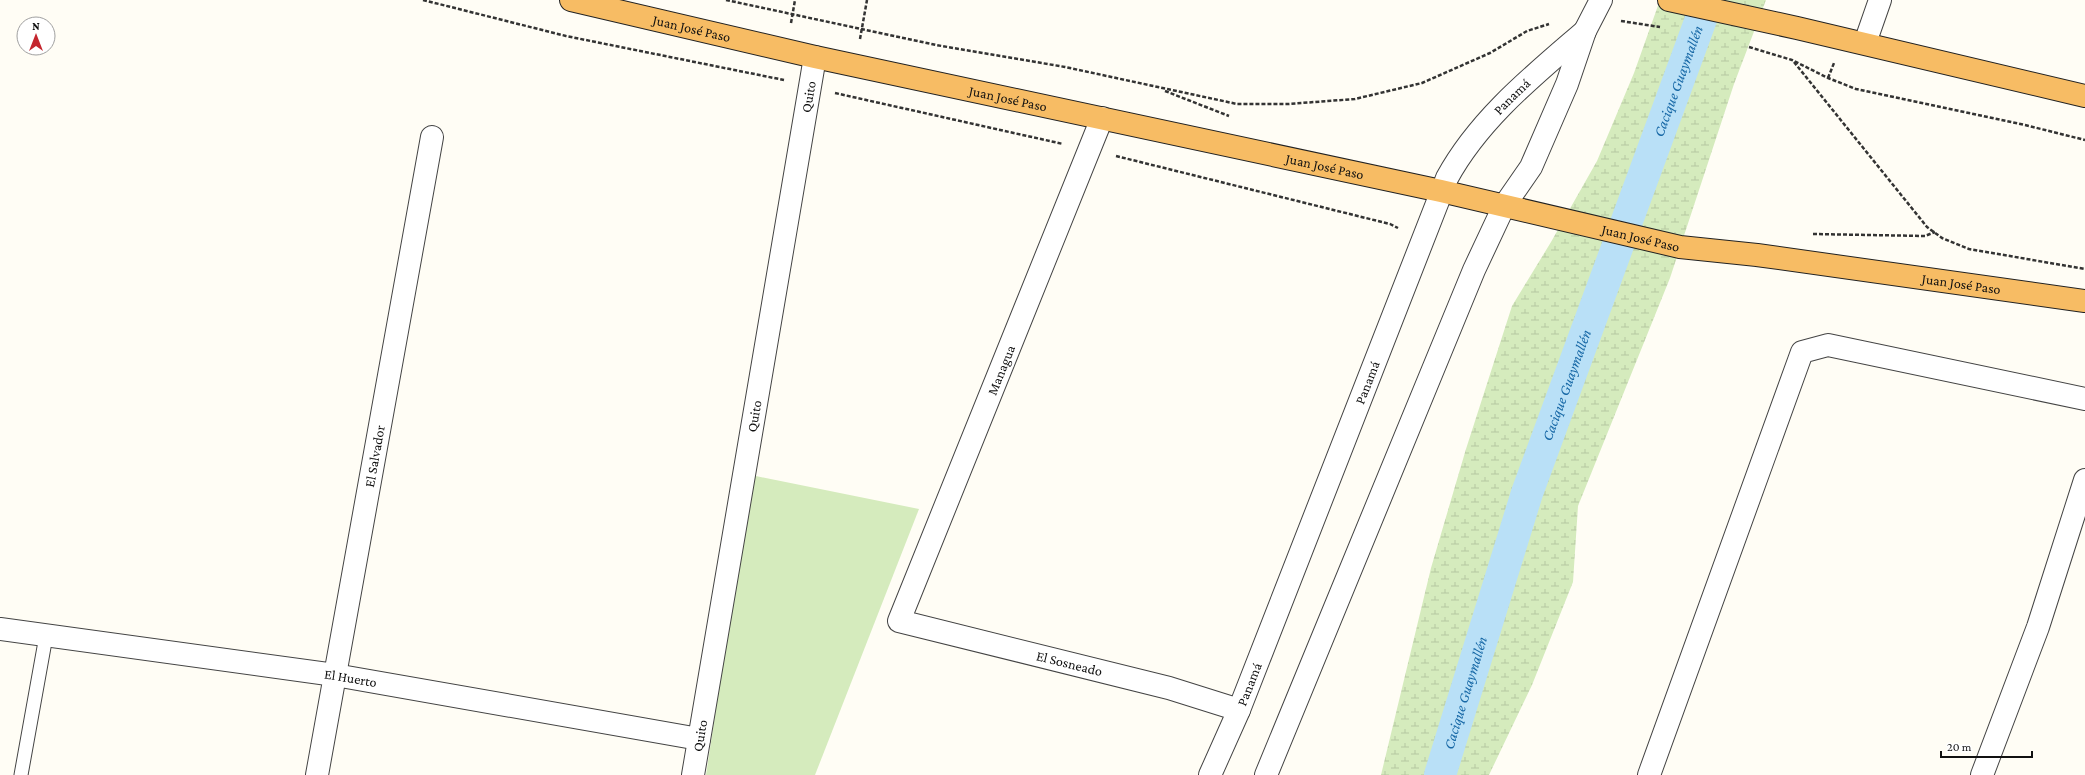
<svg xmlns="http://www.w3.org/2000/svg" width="2085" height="775" font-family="'Crimson Pro',serif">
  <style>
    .wetland { fill: url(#wetland-marsh) }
    .park { fill: #d5ebbd }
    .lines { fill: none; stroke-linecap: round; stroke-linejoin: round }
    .canal { stroke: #b9e0f7; stroke-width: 32 }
    .service-casing { stroke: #444; stroke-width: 15 }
    .minor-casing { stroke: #444; stroke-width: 24 }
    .tertiary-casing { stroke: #444; stroke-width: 24 }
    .trunk-casing { stroke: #222; stroke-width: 24 }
    .path { stroke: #333; stroke-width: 2.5; stroke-dasharray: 4 2; stroke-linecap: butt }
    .service { stroke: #fff; stroke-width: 13 }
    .minor { stroke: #fff; stroke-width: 22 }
    .tertiary { stroke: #fff; stroke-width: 22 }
    .trunk { stroke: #f7bc64; stroke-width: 22 }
    .labels { text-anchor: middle; stroke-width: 4; stroke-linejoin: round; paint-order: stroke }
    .street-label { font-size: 14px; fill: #111; stroke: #fff }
    .water-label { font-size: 15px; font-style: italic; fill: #1768a6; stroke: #fff }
  </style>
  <defs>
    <pattern id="wetland-marsh" width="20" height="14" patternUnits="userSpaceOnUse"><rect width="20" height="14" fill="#d5ebbd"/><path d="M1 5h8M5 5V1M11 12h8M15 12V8" fill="none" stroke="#b6c8a1"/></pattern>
  </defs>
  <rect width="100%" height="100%" fill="#fffdf5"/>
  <polygon class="wetland" points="1660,0 1766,0 1734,84 1670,278 1578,506 1573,582 1532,685 1489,775 1381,775 1431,568 1466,449 1512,306 1551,242 1597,161 1634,73"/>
  <polygon class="park" points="751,475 919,509 815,775 706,775"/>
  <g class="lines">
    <path class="canal" id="s1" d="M 1440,775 L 1527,493 L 1708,0"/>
    <g class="service-casing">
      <polyline id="service" points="21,775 46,636"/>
    </g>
    <g class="minor-casing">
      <g id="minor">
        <polyline points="1865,43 1880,0"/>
        <path id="s2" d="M 1102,118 L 899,621 L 1169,688 L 1239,710"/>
        <path id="s3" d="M 0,629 L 335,675 L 699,739"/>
        <path id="s4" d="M 317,775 L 432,137"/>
        <path id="s5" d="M 693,775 L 815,57"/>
        <polyline points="1649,775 1802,352 1828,345 2085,399"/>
        <polyline points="1982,775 2038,627 2085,480"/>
      </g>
    </g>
    <g class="tertiary-casing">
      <g id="tertiary">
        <path id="s6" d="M 1210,775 L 1239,710 L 1447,178 C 1479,119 1534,75 1585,31"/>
        <polyline points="1266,775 1474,270 1504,206 1531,167 1567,84 1585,31 1601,0"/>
      </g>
    </g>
    <g class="trunk-casing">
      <g id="trunk">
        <path id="s7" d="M 571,0 L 815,57 L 1441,191 L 1680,247 L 1757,255 L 2085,301"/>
        <polyline points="1669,0 1797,28 2085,96"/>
      </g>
    </g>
    <g class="path">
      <polyline points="423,0 566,36 784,80"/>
      <polyline points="726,0 936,45 1065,67 1237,104 1288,104 1355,99 1422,83 1490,53 1527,31 1549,24"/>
      <polyline points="1621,21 1660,27"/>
      <polyline points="791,23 795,0"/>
      <polyline points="860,39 867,0"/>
      <polyline points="1749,47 1792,60 1828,78 1856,89 2025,125 2085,140"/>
      <polyline points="1794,62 1927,227 1942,238 1969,249 2085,269"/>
      <polyline points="1828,78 1834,63"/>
      <polyline points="1165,91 1229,116"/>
      <polyline points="835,93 1063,144"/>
      <polyline points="1116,156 1390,224 1398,228"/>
      <polyline points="1813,234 1925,236 1935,232"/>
    </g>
    <use href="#service" class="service"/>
    <use href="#minor" class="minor"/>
    <use href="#tertiary" class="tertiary"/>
    <use href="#trunk" class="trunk"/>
  </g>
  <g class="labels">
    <g class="street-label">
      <text dy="5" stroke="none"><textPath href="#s7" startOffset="124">Juan José Paso</textPath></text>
      <text dy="5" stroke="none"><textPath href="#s5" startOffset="688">Quito</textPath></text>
      <text dy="5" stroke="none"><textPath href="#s6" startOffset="747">Panamá</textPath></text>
      <text dy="5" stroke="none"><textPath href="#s7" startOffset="448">Juan José Paso</textPath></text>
      <text dy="5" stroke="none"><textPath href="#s7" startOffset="772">Juan José Paso</textPath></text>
      <text dy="5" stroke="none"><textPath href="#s7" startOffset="1096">Juan José Paso</textPath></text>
      <text dy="5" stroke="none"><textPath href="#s7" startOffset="1420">Juan José Paso</textPath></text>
      <text transform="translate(1001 370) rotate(-68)" y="5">Managua</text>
      <text dy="5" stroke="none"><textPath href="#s6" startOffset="423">Panamá</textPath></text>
      <text dy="5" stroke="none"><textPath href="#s5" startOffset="364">Quito</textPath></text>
      <text dy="5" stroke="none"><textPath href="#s4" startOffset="324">El Salvador</textPath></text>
      <text dy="5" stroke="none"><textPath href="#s2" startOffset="718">El Sosneado</textPath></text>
      <text dy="5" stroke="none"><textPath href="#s3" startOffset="354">El Huerto</textPath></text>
      <text dy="5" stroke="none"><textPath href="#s6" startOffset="99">Panamá</textPath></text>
      <text dy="5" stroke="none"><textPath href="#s5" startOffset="40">Quito</textPath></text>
    </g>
    <g class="water-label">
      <text dy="5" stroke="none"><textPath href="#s1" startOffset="734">Cacique Guaymallén</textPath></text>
      <text dy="5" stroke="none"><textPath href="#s1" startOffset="410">Cacique Guaymallén</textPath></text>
      <text dy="5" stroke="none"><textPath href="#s1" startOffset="86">Cacique Guaymallén</textPath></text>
    </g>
  </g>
  <g transform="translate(36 36)"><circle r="19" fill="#ffffff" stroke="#a0a0a0"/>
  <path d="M0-3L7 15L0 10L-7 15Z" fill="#c4262e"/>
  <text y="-6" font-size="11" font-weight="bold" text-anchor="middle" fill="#111111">N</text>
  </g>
  <path d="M1941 751v6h91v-6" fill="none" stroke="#111111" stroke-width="2"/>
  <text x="1947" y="751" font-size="12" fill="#111111" stroke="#ffffff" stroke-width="3" paint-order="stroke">20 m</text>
</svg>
